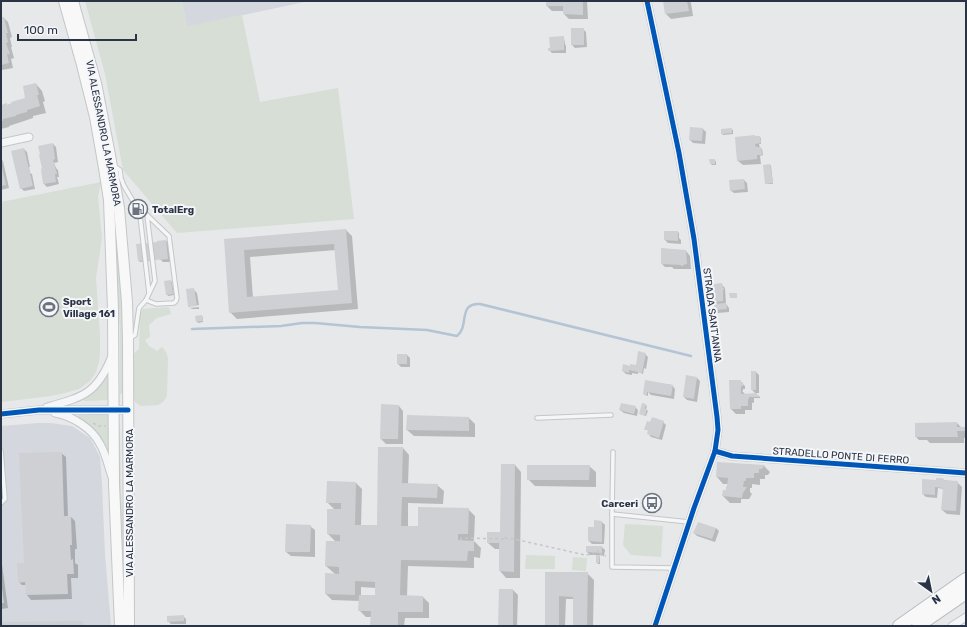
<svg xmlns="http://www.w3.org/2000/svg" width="967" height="627" font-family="Rubik,sans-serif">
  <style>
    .built { fill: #d4d7dd }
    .green { fill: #d6ded6 }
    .shadow { fill: #0003; fill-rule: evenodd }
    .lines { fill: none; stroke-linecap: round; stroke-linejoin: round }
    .stream { stroke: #b4c4d5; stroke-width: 2.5 }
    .building { fill: #ced0d3; fill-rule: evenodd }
    .service-casing { stroke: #c4c6c8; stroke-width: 5.5 }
    .minor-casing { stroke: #c4c6c8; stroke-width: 9 }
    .secondary-casing { stroke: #c4c6c8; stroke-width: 12 }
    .trunk-casing { stroke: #b8bbbf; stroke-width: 14 }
    .path { stroke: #c5c6ca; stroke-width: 1.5; stroke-dasharray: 3 3; stroke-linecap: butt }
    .service { stroke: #f5f6f7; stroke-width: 3.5 }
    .minor { stroke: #f5f6f7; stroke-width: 7 }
    .secondary { stroke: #f8f8f8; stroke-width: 10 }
    .trunk { stroke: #f8f8f8; stroke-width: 12 }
    .cycleway-casing { stroke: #f4f6f9; stroke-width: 8 }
    .cycleway { stroke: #0057b8; stroke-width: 5 }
    .labels { text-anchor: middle; stroke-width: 4; stroke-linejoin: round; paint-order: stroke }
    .street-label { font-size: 10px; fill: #2b3445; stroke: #f4f6f9 }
    .poi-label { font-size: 10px; font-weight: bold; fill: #2b3445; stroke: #f4f6f9; text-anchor: start }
  </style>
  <rect width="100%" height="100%" fill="#e6e8ea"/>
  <g class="built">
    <polygon points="182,1 309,1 187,27"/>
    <polygon points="38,423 51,423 72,426 90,438 100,457 102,485 105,554 111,626 1,626 1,426"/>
  </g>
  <g class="green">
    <polygon points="85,1 182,1 187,26 242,15 260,102 338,88 354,219 177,233 123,170 105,74"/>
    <polygon points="101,182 98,197 102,238 96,278 100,336 100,353 99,362 96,372 90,381 79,389 65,393 51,396 1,402 1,202"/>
    <polygon points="117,232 123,304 123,392 121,394 120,394 120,327 117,300 115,233"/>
    <polygon points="169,307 171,314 157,318 149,325 150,337 145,340 149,346 157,351 162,347 166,352 168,358 167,396 163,402 158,405 141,406 135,402 133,396 132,355 139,349 140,317 142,309"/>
    <polygon points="108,372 109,400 84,401 83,399 96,390 103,381"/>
    <path d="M 108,413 L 108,451 L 107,451 C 101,435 92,427 78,417 L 78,415 Z"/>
    <polygon points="118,430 120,430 121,493 124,525 124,589 122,590 118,490"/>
    <polygon points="625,524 663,526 661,557 631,555 623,545"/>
    <polygon points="526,555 555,556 555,569 525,569"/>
    <polygon points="573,557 587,558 586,571 572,570"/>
  </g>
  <g class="shadow">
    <polygon points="547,1 587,1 588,19 569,19 564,14 564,11 552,11 547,6"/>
    <polygon points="669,1 689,1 691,3 693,16 671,19 666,14"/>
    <polygon points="1,18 4,18 8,22 12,37 10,38 12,47 11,47 14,58 11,59 13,68 2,70 1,69"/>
    <polygon points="583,29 586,32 587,47 575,48 572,45"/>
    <polygon points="563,37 564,38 565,44 566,46 566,53 552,53 549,50"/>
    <polygon points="36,84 42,91 45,101 43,102 46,113 33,116 33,118 9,126 9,127 1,129 1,107 26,99"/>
    <polygon points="691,128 703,129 706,132 705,144 693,143 690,140"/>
    <polygon points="731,129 733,130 733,134 723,135 722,134"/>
    <polygon points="759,137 761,138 761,144 759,144 760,148 762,149 763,155 760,156 761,164 743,165 738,161"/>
    <polygon points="53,144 56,147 58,162 54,163 56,168 58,170 59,177 57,177 59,184 47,187 44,184"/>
    <polygon points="24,149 27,152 30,167 29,167 30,173 32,174 35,189 24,191 21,188"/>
    <polygon points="1,159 3,161 9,188 1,190"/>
    <polygon points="710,160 715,160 716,162 716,165 712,165 711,164"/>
    <polygon points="770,165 771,166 773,184 768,184 766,183"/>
    <polygon points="744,180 747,183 748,192 734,193 730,190"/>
    <path d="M 346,230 L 352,236 L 358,309 L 237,319 L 230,312 L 225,240 ZM 336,250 L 339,291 L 253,298 L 250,257 Z"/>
    <polygon points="678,232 679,233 679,238 681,240 681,244 668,243 665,240"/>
    <polygon points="166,241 169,244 171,262 163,262 160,259 140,262 139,261"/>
    <polygon points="686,251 690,256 691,269 674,269 672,267 665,267 662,264"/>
    <polygon points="171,281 172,282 174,295 168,296 167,294"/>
    <polygon points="722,285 725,288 726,304 729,308 729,312 718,313 715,310 718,305 715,302"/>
    <polygon points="194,290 197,293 199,305 190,306 190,308 189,306"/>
    <polygon points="199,307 199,309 192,309 190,308"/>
    <polygon points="202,316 203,318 203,322 198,323 197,322"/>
    <polygon points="645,354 648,357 646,369 644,368 643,374 638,372 638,374 632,373 632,375 626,374 623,371 631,367 637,366"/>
    <polygon points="407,355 410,358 410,367 401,367 398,364"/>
    <polygon points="756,372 759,375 759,393 755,393 760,397 760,398 754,398 754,402 753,402 754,403 752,403 752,410 745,410 745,414 736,414 731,409 740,381 745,386 745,389 743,389 743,391 742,391 746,395 756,394 752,390"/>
    <polygon points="697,378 700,381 697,402 687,400 684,397"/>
    <polygon points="646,381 672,385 675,389 674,399 651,395 648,392 648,396 645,395 644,394"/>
    <polygon points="645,405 647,406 646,409 648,411 646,416 640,414"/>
    <polygon points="399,406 403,411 403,444 386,444 381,439"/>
    <polygon points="635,407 638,410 637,416 624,413 620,410"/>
    <polygon points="469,418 475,424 475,437 414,436 407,430"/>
    <polygon points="663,422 666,425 662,440 651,437 648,433 649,431 645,429 651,423"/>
    <polygon points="957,423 962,428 966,428 966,438 964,438 964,443 930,443 927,440 919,440 916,437"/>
    <path d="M 403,448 L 409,455 L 408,484 L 437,485 L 444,491 L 443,504 L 408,503 L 408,527 L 419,527 L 468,509 L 475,516 L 474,540 L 473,540 L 481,548 L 480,558 L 474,557 L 474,568 L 408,566 L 407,597 L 423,597 L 429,603 L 429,618 L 405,618 L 404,626 L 371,626 L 372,617 L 366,617 L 359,610 L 360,601 L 332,600 L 326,594 L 335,574 L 326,566 L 336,542 L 328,534 L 328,510 L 335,510 L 327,502 L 356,483 L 362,489 L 361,526 L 378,526 ZM 361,587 L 376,588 L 376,596 L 361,596 Z"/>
    <polygon points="61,453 66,457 68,517 71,517 75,521 77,549 75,549 75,563 78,565 78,578 71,578 72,599 31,600 27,595 26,585 22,585 19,582 24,564"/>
    <polygon points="718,463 764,466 770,472 768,475 765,475 765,479 760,479 760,485 752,484 752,488 750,488 750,492 752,494 749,499 741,499 741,503 730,503 723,496 727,491 729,484 723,484 717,477"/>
    <polygon points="515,465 521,472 520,578 506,578 500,571 500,549 495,549 488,543 501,533"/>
    <polygon points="589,466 596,472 596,487 535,486 528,479"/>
    <polygon points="943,479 944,480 957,482 962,487 960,515 947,514 942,510 944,489 938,488 937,498 926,497 923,494 937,481"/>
    <polygon points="602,522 605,525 604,544 592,544 589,541 595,528"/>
    <polygon points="310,526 315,530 315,557 291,556 286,552"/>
    <polygon points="716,528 719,531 715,542 697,536 694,533"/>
    <polygon points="602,547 605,550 604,556 599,555 600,557 600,564 598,564 597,563 597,555 590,555 587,552"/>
    <polygon points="1,557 8,608 1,609"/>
    <polygon points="546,573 587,573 594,580 593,626 574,626 574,599 566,599 565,626 546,626"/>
    <polygon points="513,590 518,595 517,626 499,626"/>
    <polygon points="183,616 186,619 186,624 171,624 168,621"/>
  </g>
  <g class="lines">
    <path class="stream" d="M 192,329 L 281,326 L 302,323 L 315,323 L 360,327 L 427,330 L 457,336 C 470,326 457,303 480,304 L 691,356"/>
  </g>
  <g class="building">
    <polygon points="546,1 583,1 583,15 563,14 563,6 546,6"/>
    <polygon points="663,1 687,1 689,11 665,14"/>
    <polygon points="1,17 4,17 8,33 6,33 8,42 6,43 10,54 7,54 9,63 1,65"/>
    <rect x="571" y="28" width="13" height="17"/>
    <polygon points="564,36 564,50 548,51 548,48 550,48 549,37"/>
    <polygon points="36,83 39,95 37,95 40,106 27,110 27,112 16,115 16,116 3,119 3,121 1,121 1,105 7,103 7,105 12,103 11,102 25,98 23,86"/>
    <polygon points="690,127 703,128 702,141 689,140"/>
    <polygon points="732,128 732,133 721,134 721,129"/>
    <polygon points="755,135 755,136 760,136 761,143 755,144 756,147 761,147 762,155 757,155 757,159 737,161 735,137"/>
    <polygon points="53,143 55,159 53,160 57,174 55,174 56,182 43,184 41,169 42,168 39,155 40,154 38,146"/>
    <polygon points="24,148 33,186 20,189 11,151"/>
    <polygon points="709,159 715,159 715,164 710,164"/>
    <polygon points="1,163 6,185 1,186"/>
    <polygon points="770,164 773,183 765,184 763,165"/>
    <polygon points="744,179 745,189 730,191 729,180"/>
    <path d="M 346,229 L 352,303 L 229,313 L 224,239 ZM 334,244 L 338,290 L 247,297 L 244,250 Z"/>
    <polygon points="664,231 678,231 678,241 664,240"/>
    <polygon points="166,240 168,259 159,260 159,259 138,261 136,244 157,242 157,241"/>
    <polygon points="661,248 686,250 687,264 683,265 683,266 681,266 681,265 661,264"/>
    <polygon points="171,280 173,294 166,295 164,281"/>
    <polygon points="722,283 723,288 724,288 724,290 723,290 723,301 714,302 713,284"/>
    <polygon points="194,288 197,306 188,307 186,289"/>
    <polygon points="729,293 737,293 737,298 730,298"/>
    <polygon points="726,303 727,309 714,310 714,304"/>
    <polygon points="202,315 203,321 196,322 195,316"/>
    <polygon points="638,351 646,353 642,373 629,370 629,373 622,371 623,364 630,366 630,364 636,365"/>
    <rect x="397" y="354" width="10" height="10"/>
    <rect x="751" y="371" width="5" height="19"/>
    <polygon points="686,375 697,377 694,399 683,397"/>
    <polygon points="645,380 673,385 671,396 647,392 647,395 643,394"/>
    <polygon points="729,380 741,380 741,382 743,382 743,386 741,386 741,394 757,393 757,395 759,395 759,397 749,397 749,399 748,399 748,406 741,406 741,409 730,409"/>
    <polygon points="621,403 636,406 634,414 619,410"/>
    <polygon points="642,403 646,404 645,409 647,409 645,416 639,414"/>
    <polygon points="381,404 399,405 398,439 380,439"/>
    <polygon points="407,415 469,417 469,431 406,430"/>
    <polygon points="652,417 664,421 659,438 647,434 648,430 644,430 647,421 650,422"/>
    <polygon points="957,422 957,427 966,427 966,431 957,431 958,437 915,437 915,423"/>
    <polygon points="378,447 403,447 402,483 438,484 437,498 402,497 401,526 418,526 418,507 469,508 468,534 458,534 458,540 474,541 474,551 468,551 467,561 401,560 400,595 423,596 423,612 398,612 398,626 370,626 371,611 358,611 359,595 375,595 375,582 355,581 355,595 325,594 325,573 339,574 339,567 325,566 326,541 340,541 340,535 327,534 327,509 341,509 341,503 326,503 327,481 356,482 355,525 377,525"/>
    <polygon points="62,452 64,516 71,516 72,545 70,545 71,560 73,559 74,574 67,574 68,594 26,595 25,582 18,583 17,563 24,563 19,453"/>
    <polygon points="717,462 765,465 762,469 759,469 759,473 754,473 754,478 746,478 746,481 744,481 743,487 747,487 743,493 742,498 722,496 723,490 726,490 726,486 727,486 728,478 716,477"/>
    <polygon points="501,464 515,464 514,572 499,571 499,543 487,543 487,532 500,532"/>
    <polygon points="527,465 590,465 589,480 527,480"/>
    <polygon points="936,478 943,478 943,480 958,481 956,511 941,510 943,488 935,487 935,495 922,494 922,479 936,480"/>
    <polygon points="594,520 602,521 602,542 588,541 588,527 594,527"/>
    <polygon points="698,522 716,528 712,539 693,533"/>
    <polygon points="286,524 311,525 310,552 285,552"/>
    <polygon points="586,546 602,546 602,553 586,552"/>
    <polygon points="596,555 600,555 599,563 596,563"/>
    <polygon points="545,572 588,572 587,626 573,626 573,597 559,596 559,626 545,626"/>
    <polygon points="1,588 2,588 4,603 1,603"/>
    <polygon points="499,589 513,589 513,626 498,626"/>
    <polygon points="184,615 184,621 167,622 167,616"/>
    <polygon points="83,621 83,626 2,626 2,622"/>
  </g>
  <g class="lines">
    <g class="service-casing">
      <g id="service">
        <polyline points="114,166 120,170 121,178 124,186 133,201 147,215 155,281 146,300 139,308 135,335 129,339"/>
        <polyline points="139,207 149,293"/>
        <polyline points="146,300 156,304 174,303 176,301 177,298 169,236 147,215"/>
        <polyline points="537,418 611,415"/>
        <polyline points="1,451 5,499 1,503"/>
        <polyline points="612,514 613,452"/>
        <polyline points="674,568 612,567 612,514 689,522"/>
      </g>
    </g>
    <g class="minor-casing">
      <g id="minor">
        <polyline points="647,1 679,153 694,239 717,417 718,430 715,451 694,508 655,626"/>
        <polyline points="1,143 29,137"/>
        <path d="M 47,407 C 83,397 97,394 112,356"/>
        <path d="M 55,413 C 72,416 92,428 100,444 C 106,454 108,466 112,477"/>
        <polyline points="1,414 39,410 128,410"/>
        <polyline points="715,451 732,456 966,473"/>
        <polyline points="952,626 966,617"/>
      </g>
    </g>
    <g class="secondary-casing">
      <g id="secondary">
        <polyline points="64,1 82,65 95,117 104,168 109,200 113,309 114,484 120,626"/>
        <polyline points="73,1 96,83 110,155 119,208 127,302 128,340 129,626"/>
      </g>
    </g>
    <g class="trunk-casing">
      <g id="trunk">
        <polyline points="899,626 966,579"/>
        <polyline points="918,626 966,593"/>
      </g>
    </g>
    <g class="path">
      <polyline points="93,423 99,426 106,426"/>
      <polyline points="461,540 461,538 504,539 505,540 505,538 514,539 585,555 593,554 594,551 598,551 598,554 602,554 604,556 606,556"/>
    </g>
    <use href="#service" class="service"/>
    <use href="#minor" class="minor"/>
    <use href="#secondary" class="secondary"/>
    <use href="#trunk" class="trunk"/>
    <g class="cycleway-casing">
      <g id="cycleway">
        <polyline points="647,1 679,153 694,239 717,417 718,430 715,451 694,508 655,626"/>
        <polyline points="1,414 39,410 128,410"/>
        <polyline points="715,451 732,456 966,473"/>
      </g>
    </g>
    <use href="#cycleway" class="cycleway"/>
  </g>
  <defs>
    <g id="fuel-ring" transform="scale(1)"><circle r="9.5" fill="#f4f6f9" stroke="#6c737f" stroke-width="1.5"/><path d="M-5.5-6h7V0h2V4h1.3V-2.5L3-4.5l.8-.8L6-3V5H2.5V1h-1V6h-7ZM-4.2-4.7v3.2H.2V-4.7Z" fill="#6c737f"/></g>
    <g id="stadium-ring" transform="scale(1)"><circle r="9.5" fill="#f4f6f9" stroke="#6c737f" stroke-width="1.5"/><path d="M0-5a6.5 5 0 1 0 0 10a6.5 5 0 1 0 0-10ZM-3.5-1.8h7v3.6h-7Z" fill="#6c737f"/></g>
    <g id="bus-ring" transform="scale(1)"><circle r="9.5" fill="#f4f6f9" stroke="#6c737f" stroke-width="1.5"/><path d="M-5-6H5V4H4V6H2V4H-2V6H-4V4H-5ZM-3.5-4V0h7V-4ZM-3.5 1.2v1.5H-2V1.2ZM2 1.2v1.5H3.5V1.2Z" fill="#6c737f"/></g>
  </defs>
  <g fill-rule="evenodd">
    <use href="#fuel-ring" x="138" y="209"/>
    <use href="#stadium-ring" x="49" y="307"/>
    <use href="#bus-ring" x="652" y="503"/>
  </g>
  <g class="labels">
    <g class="street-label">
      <text transform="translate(104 133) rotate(79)" y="4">VIA ALESSANDRO LA MARMORA</text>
      <text transform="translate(713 315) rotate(83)" y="4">STRADA SANT'ANNA</text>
      <text transform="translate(841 455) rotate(4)" y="4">STRADELLO PONTE DI FERRO</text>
      <text transform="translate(129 503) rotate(-90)" y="4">VIA ALESSANDRO LA MARMORA</text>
    </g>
    <g class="poi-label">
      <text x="152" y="213">TotalErg</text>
      <text x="63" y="305">Sport<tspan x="63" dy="12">Village 161</tspan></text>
      <text x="638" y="507" text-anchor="end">Carceri</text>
    </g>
  </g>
  <rect width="967" height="627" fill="none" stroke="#2b3445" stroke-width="4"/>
  <g transform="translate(931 591) rotate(147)" stroke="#f4f6f9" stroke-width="3" paint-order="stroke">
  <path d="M0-3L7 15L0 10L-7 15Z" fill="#2b3445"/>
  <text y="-6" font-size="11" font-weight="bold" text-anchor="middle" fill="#2b3445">N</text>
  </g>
  <path d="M18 34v6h118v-6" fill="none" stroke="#2b3445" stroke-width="2"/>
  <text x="24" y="34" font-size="12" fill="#2b3445" stroke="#f4f6f9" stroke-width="3" paint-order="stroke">100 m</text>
</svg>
